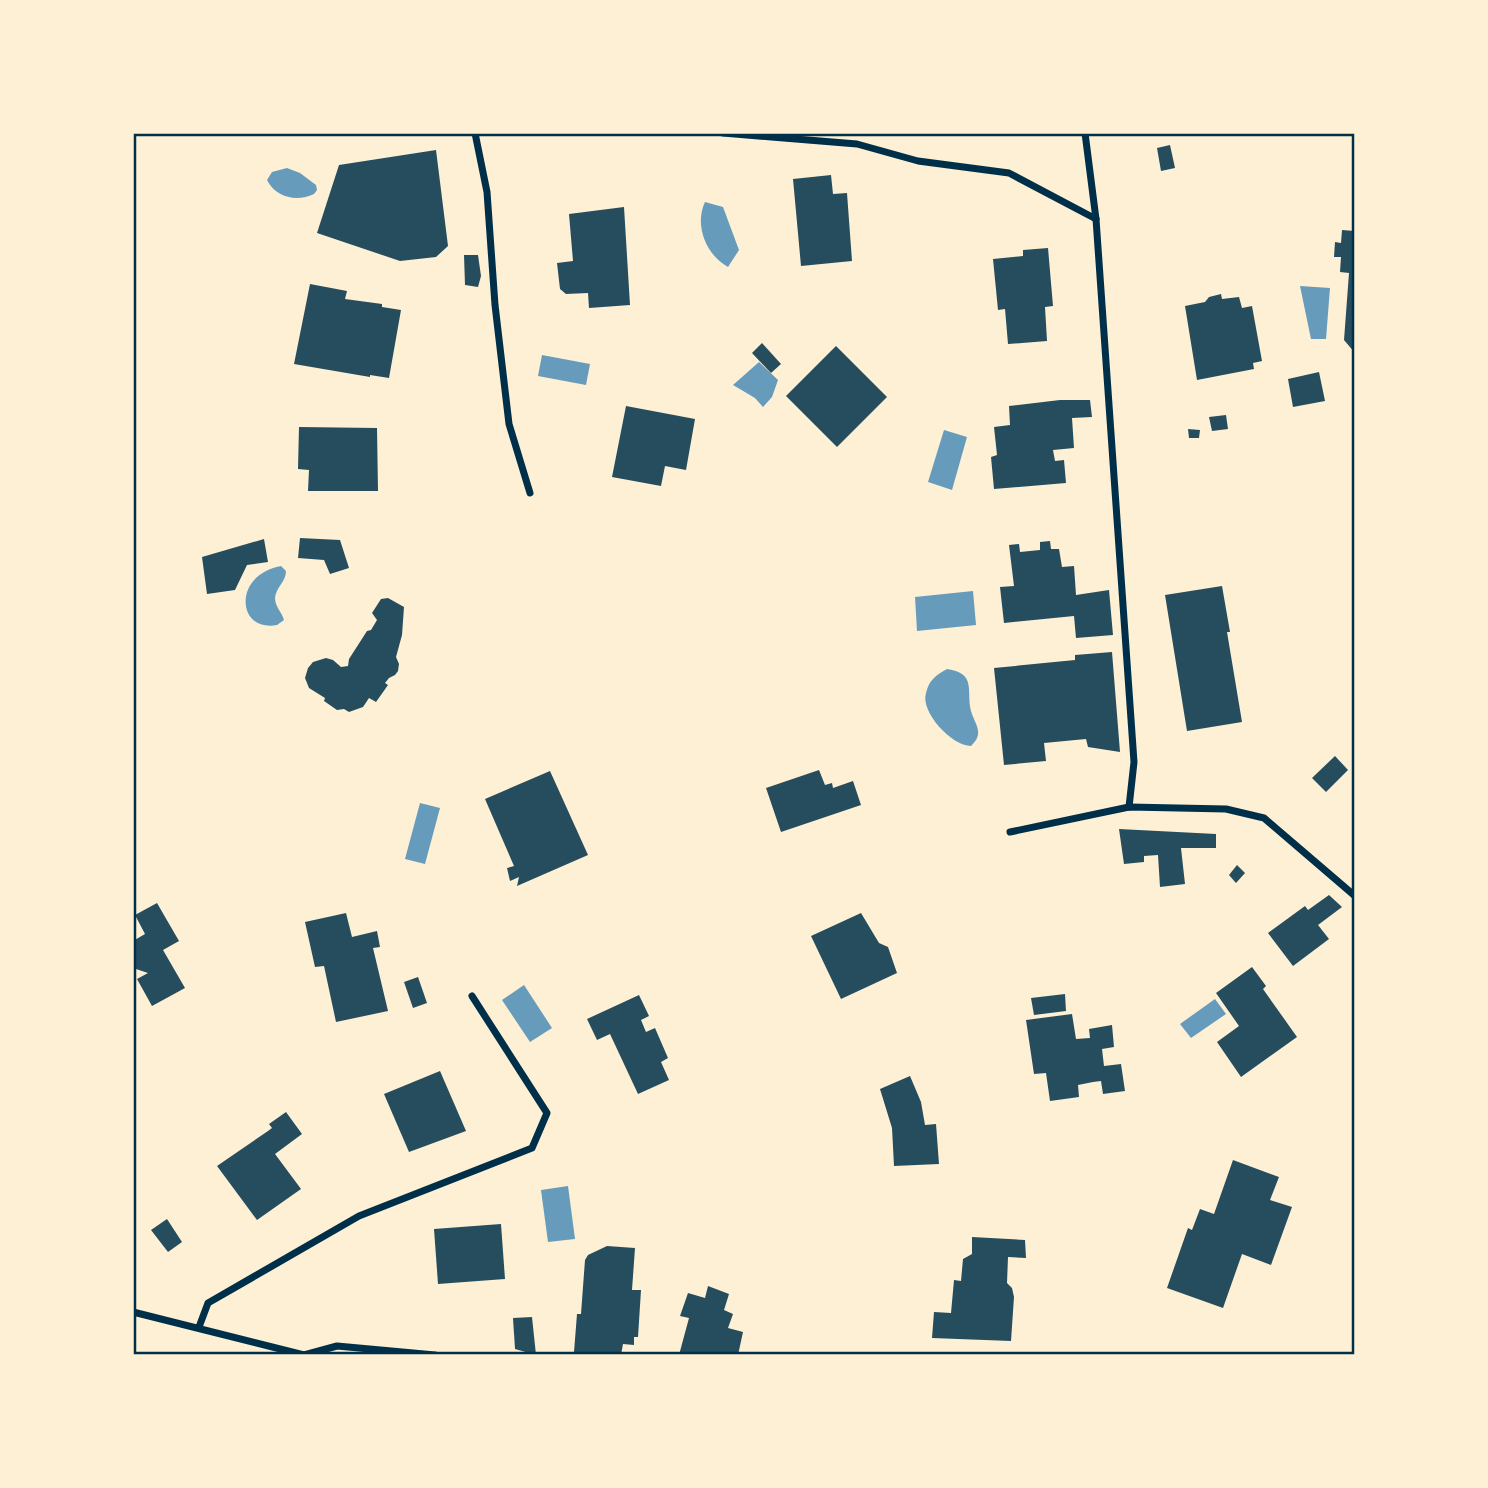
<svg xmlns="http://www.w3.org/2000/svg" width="1488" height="1488" font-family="'Crimson Pro',serif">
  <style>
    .water { fill: #669bbc }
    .building { fill: #264d5e }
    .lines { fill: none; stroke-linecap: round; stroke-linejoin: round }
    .minor { stroke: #003049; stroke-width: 7 }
    .neatline { fill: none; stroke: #003049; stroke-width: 2.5 }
  </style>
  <rect width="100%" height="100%" fill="#fdf0d5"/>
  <g class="water">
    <path d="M 287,168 L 300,173 L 316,185 L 317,190 L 314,194 C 297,202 276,198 267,180 L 272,172 Z"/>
    <path d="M 705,202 L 723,207 L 739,250 L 728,267 C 706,255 694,225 705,202 Z"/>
    <polygon points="1300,286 1330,288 1326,339 1311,339"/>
    <polygon points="542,355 590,364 586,385 538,376"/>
    <polygon points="759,362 778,380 772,397 763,407 755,398 733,385"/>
    <polygon points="944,430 967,437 952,490 928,482"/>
    <path d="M 281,566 L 286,571 C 286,582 276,587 275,598 C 275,607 282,612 284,620 L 277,625 C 237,633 232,575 281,566 Z"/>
    <polygon points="973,591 976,625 917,631 915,597"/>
    <path d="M 947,669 C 977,673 966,691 971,711 C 975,725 985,733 971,746 C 952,746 920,712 926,693 C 929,680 936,675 947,669 Z"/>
    <polygon points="420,803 440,808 425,864 405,859"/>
    <polygon points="524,985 552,1028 530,1042 502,1000"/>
    <polygon points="1215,999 1226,1014 1191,1038 1180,1024"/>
    <polygon points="568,1186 575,1239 548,1242 541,1190"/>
  </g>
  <g class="building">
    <polygon points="1170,145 1175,168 1161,171 1157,148"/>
    <polygon points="436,150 448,246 436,257 400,261 317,233 339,165"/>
    <polygon points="831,175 833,194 847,193 852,261 801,266 793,179"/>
    <polygon points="624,207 630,305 589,308 588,293 566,294 560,289 557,263 573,261 569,214"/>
    <polygon points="1342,230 1355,231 1355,353 1344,340 1349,273 1340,272 1341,257 1334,257 1335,242 1341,243"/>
    <polygon points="1048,248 1053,306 1045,307 1047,341 1008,344 1005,309 998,310 993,259 1023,256 1023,250"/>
    <polygon points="464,255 478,255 481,276 478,287 465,285"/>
    <polygon points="310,284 347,291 345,299 382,304 382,307 401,310 389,378 370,375 370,377 294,364"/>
    <polygon points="1221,294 1222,299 1239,297 1242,308 1252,306 1262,361 1253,363 1254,369 1197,380 1185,306 1205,302 1209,297"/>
    <polygon points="762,343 781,364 771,373 752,353"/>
    <polygon points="836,346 887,397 837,447 786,396"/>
    <polygon points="1319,372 1325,401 1293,407 1288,379"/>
    <polygon points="1060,400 1090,400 1092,417 1072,418 1074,448 1053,450 1055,461 1064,460 1066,483 994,489 991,457 997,455 994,427 1010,425 1009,406"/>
    <polygon points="626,406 695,419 686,470 665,466 661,486 612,477"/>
    <polygon points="1226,415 1228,429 1212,431 1209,417"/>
    <polygon points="299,427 377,428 378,491 308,491 309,470 298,469"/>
    <polygon points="1188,429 1200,430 1199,438 1189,438"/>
    <polygon points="300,538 340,540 349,568 330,574 324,560 298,558"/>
    <polygon points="264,539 268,562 247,565 235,590 207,594 202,557"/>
    <polygon points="1050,541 1051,549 1059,549 1062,567 1074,566 1076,595 1109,590 1113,635 1076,638 1074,616 1004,623 1000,587 1014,586 1009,545 1019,544 1020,552 1040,550 1040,542"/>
    <polygon points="1222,586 1230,632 1227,632 1242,722 1187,731 1165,595"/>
    <polygon points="388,598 404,607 402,635 396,657 399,664 398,671 395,675 389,678 385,683 388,685 376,702 369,698 363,707 349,712 344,709 337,710 324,701 325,698 309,688 305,678 308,668 313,662 326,658 333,660 341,667 348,666 349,659 367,631 371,630 377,620 372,613 381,599"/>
    <polygon points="1112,652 1120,752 1088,747 1086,739 1044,743 1046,761 1004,765 994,668 1075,660 1075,655"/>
    <polygon points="1335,756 1348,770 1326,792 1312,778"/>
    <polygon points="819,770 825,785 832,783 833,788 853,781 861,805 781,832 766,788"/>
    <polygon points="550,771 588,855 517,886 519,877 510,881 507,868 514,866 485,799"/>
    <polygon points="1119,829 1216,834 1216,848 1181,848 1185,884 1160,887 1158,855 1144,856 1144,862 1124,864"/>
    <polygon points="1237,865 1245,873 1236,883 1229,875"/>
    <polygon points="1329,895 1342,907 1318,925 1329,939 1293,966 1268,933 1305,906 1308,910"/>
    <polygon points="157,903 179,941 163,950 185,988 152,1006 137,979 148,973 133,968 133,941 145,934 135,915"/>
    <polygon points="346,913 352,937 377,931 380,947 373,948 388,1011 336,1022 324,966 315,967 305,922"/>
    <polygon points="861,913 879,943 888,947 897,973 841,999 811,936"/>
    <polygon points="1252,967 1266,986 1263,989 1297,1037 1241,1077 1217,1042 1239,1026 1216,993"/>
    <polygon points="418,977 427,1003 413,1008 404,982"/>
    <polygon points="1065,994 1066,1011 1034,1015 1031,998"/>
    <polygon points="639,995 649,1016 641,1020 646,1032 655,1028 668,1058 661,1062 669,1080 638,1094 610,1034 597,1040 587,1019"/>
    <polygon points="1072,1014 1076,1039 1090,1038 1089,1029 1112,1025 1114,1047 1102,1049 1104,1066 1121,1064 1125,1091 1103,1094 1101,1081 1093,1082 1078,1085 1079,1097 1050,1101 1046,1073 1034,1074 1026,1020"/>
    <polygon points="440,1071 466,1131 409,1152 384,1094"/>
    <polygon points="910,1076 921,1102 925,1125 936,1124 939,1164 894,1166 892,1128 880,1089"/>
    <polygon points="286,1112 302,1134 275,1154 301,1189 257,1220 217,1166 268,1131 272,1128 269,1124"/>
    <polygon points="1233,1160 1279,1177 1270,1200 1292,1207 1271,1265 1242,1254 1223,1308 1167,1288 1188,1228 1192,1230 1200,1209 1214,1214"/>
    <polygon points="167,1219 182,1242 168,1252 151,1230"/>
    <polygon points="501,1224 505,1279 438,1284 434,1229"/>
    <polygon points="972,1237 1025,1240 1026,1258 1008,1257 1007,1283 1012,1288 1014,1297 1011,1341 932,1338 934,1312 951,1313 954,1280 961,1281 963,1259 972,1254"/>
    <polygon points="607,1246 635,1248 632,1290 641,1290 638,1337 634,1337 634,1345 623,1344 621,1355 574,1352 577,1314 581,1314 585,1260 588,1255"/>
    <polygon points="708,1286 729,1294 724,1310 733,1314 728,1328 743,1332 738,1355 679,1355 689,1318 680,1316 688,1293 705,1298"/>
    <polygon points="532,1317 536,1355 515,1349 513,1318"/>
  </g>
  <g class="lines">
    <g class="minor">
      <polyline points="475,133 487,192 495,305 509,424 530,493"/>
      <polyline points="723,133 857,144 918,161 1009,173 1096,219"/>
      <polyline points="1085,133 1096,219 1134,762 1129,807"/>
      <polyline points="1010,832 1129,807 1226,809 1264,818 1355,896"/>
      <polyline points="133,1312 304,1355"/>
      <polyline points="199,1327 208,1303 359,1216 532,1148 547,1113 472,996"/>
      <polyline points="304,1355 337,1346 435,1355"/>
    </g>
  </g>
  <rect width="1488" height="1488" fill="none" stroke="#fdf0d5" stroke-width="270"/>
  <rect x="135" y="135" width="1218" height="1218" class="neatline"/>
</svg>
